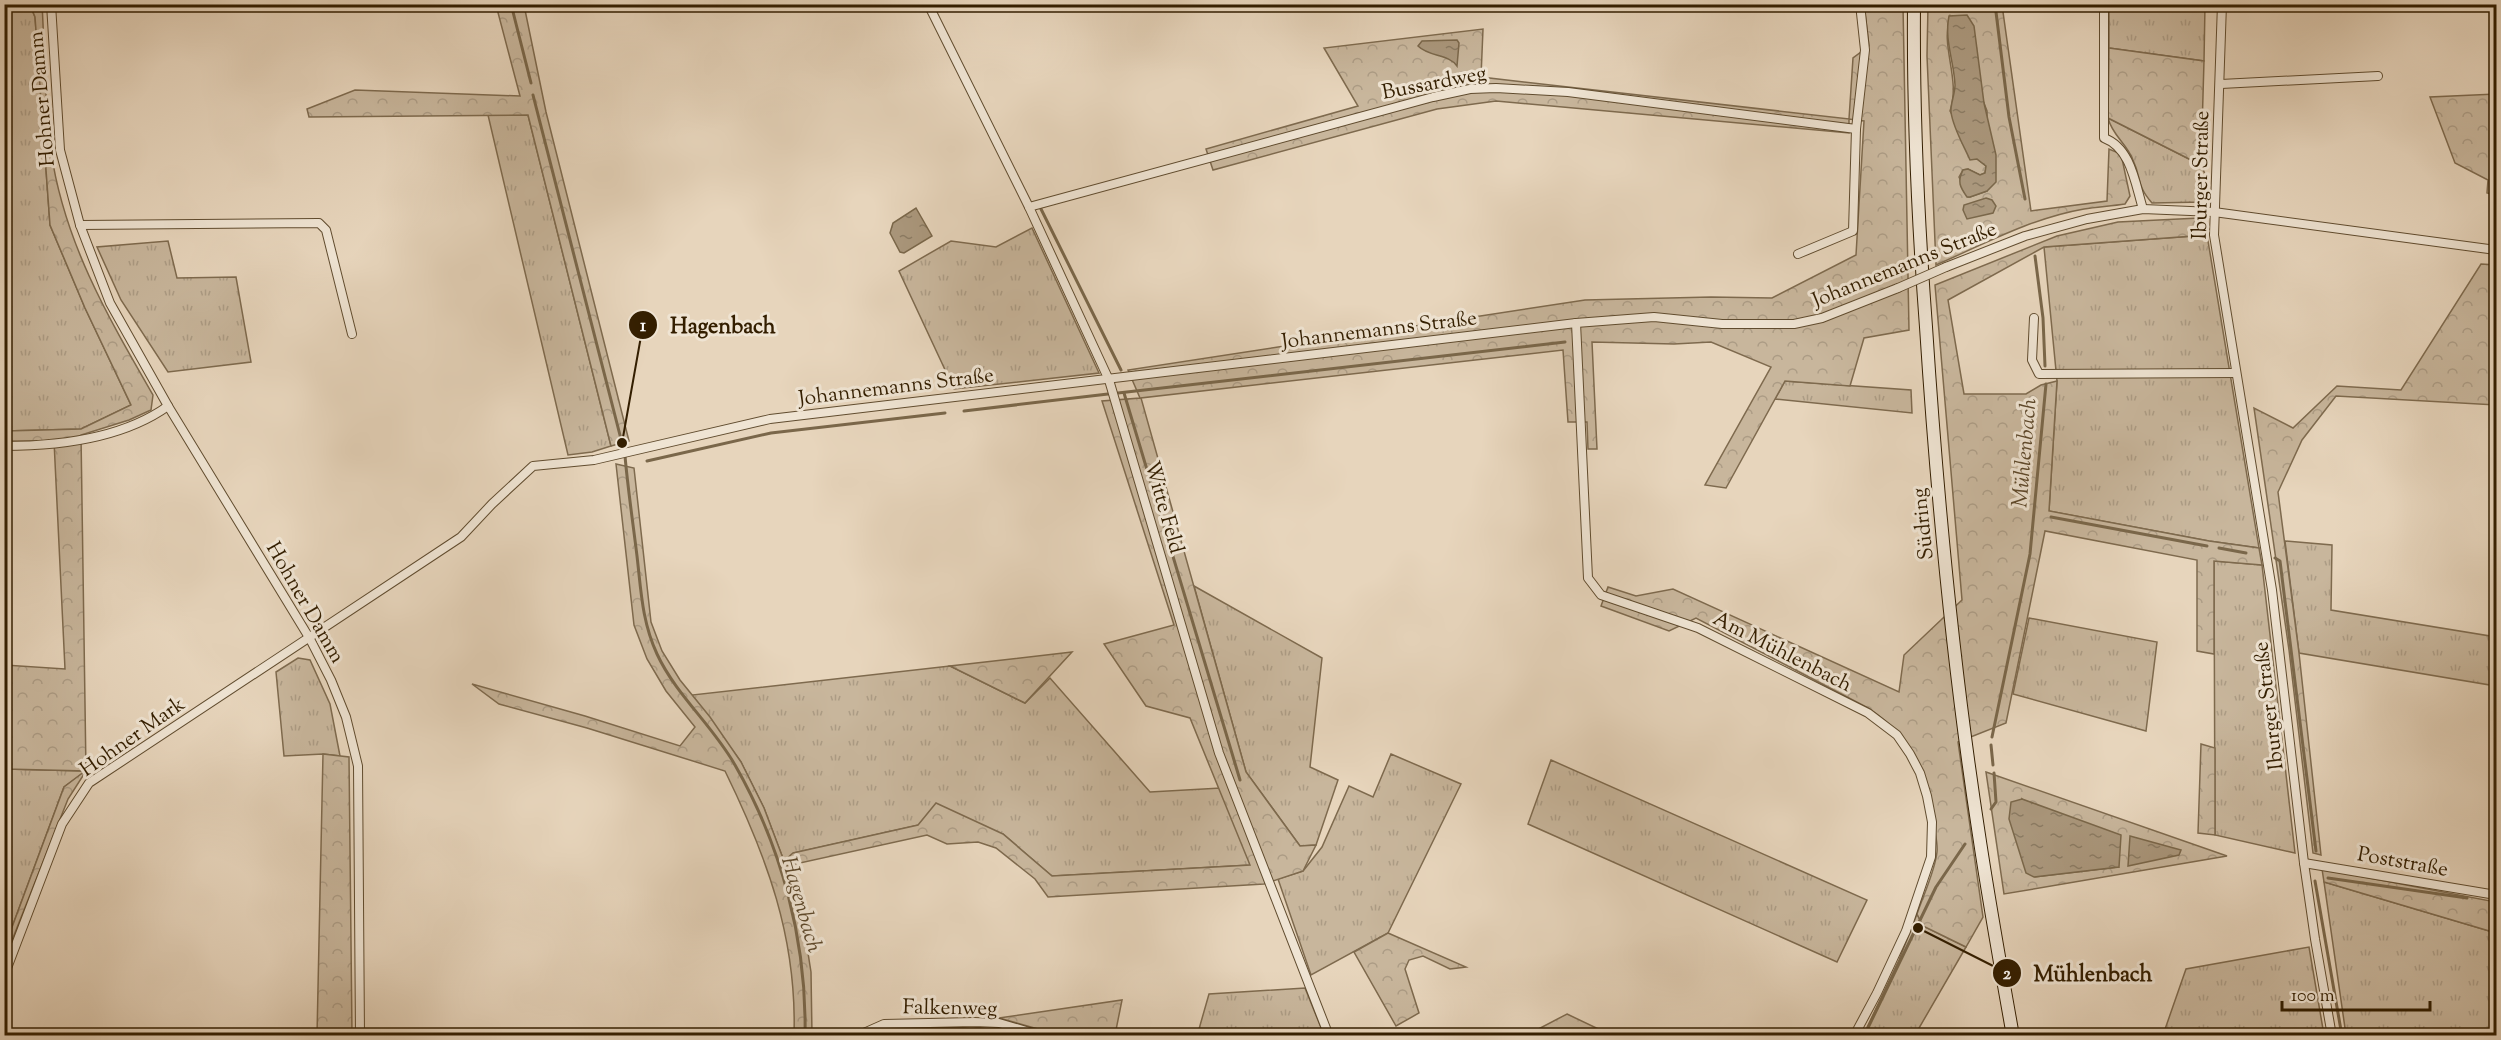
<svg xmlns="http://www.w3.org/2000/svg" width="2501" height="1040" font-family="'Sorts Mill Goudy',serif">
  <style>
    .grass { fill: url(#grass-tufts); stroke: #7e6a4e; stroke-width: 1.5 }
    .forest { fill: url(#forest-crowns); stroke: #7e6a4e; stroke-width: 1.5; fill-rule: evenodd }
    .water { fill: url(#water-ripples); stroke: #7a674a; stroke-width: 1.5 }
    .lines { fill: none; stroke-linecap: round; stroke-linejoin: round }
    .stream { stroke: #7a674a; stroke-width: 3 }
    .minor-casing { stroke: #604c2f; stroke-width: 10 }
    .secondary-casing { stroke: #331e00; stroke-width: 14 }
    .minor { stroke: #efe4d3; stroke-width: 8 }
    .secondary { stroke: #efe4d3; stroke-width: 12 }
    .minor-bridge-casing { stroke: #604c2f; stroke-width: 10; stroke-linecap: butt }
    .minor-bridge { stroke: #efe4d3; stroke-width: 8 }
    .labels { text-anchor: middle; stroke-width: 6; stroke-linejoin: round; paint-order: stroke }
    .street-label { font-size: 21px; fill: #331e00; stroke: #efe4d3 }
    .water-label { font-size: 22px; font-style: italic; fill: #5d482b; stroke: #efe4d3 }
    .leader { fill: none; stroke: #331e00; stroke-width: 2 }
    .callout-dot { fill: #331e00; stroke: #efe4d3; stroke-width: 2 }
    .mark-label { font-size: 18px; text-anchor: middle; font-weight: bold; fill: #fff }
    .callout-label { font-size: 22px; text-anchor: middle; font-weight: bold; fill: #331e00; stroke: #efe4d3; stroke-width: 6; stroke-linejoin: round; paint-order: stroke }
  </style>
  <defs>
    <pattern id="grass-tufts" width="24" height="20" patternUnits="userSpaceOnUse" patternTransform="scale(1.5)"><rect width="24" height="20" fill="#c8b69c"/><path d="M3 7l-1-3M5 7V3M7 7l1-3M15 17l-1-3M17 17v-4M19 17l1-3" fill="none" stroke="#ac9c85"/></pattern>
    <pattern id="forest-crowns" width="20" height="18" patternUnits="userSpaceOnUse" patternTransform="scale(1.5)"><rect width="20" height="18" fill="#c8b69c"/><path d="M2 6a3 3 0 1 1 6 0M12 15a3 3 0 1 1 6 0" fill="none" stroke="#ac9c85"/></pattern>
    <pattern id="water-ripples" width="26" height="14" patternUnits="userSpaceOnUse" patternTransform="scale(1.5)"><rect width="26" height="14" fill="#aa977c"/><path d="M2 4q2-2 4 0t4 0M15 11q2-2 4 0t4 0" fill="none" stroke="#8b7b63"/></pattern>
  </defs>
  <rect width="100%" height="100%" fill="#e7d5bc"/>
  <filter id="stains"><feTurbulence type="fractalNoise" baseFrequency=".00333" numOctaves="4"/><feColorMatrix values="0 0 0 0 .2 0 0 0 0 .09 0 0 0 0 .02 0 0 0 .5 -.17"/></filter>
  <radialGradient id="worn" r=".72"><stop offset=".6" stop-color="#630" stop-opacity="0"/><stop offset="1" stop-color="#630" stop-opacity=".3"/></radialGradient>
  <g class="grass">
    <polygon points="4,5 30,5 35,17 50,225 85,308 131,405 81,429 5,431"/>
    <polygon points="2109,5 2205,5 2204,61 2109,48"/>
    <polygon points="488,115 528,115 611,446 592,452 568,455"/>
    <path d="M 2108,118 L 2201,165 L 2205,174 L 2204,202 L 2152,203 C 2136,185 2142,179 2133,160 C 2127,144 2112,135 2108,118 Z"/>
    <polygon points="1032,228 1099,373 954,389 899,271 951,241 996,247"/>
    <polygon points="2207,235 2259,548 2209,541 2049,511 2057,381 2044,247"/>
    <polygon points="168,241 177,278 236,277 251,362 168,372 121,300 97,247"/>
    <polygon points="1785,381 1911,390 1912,413 1775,399"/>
    <polygon points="2285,541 2332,545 2331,610 2496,637 2496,686 2299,653"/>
    <polygon points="2214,561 2262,565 2295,853 2215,835"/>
    <polygon points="1194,586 1322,658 1310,767 1338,780 1316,845 1300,846 1246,772"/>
    <polygon points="2029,618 2157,642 2146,731 2013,694"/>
    <polygon points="298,658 310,660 330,704 340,756 323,754 284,756 276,672"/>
    <polygon points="950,666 1025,703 1050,678 1150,792 1221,788 1251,865 1052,876 1003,834 919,825 794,853 784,861 764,808 741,762 692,695"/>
    <polygon points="1391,754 1461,784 1388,933 1311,975 1278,879 1303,871 1322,847 1349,786 1373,797"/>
    <polygon points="1551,760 1867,900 1837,962 1528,824"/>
    <polygon points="5,769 86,771 64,787 8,938 5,938"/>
    <polygon points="2324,882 2496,933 2496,1035 2346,1035"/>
    <polygon points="1917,914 1923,926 1966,947 1915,1035 1863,1036 1899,960"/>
    <polygon points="2309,947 2324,1035 2163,1035 2186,969"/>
    <polygon points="1305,988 1324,1035 1197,1036 1209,994"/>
  </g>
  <g class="forest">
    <path d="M 42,4 C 45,53 44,103 51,151 C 64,242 108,317 153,395 L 151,410 L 129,420 L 81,435 L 86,771 L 68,799 L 5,958 L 5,938 L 8,938 L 64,787 L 85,771 L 5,769 L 5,665 L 65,669 L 54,441 L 5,441 L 5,431 L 81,429 L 131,405 L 85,308 L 50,225 L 35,17 L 30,5 Z"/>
    <polygon points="496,5 524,5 546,112 629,441 611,446 528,115 309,117 307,109 355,90 520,96"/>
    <path d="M 1864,5 L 1903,5 L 1909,330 L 1864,338 L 1850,386 L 1785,381 L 1726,488 L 1705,485 L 1771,367 L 1711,342 L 1674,344 L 1592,342 L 1597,449 L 1588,449 L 1587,422 L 1568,422 L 1563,350 L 1141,398 L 1246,772 L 1300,846 L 1316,845 L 1303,871 L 1264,884 L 1048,897 L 1035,879 L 996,848 L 978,842 L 947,844 L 927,835 L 786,866 L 804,928 L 811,972 L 812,1035 L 794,1035 C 797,938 767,857 725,771 L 587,728 L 499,704 L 472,684 L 585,716 L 680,746 L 695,727 L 666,691 L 647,659 L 634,625 L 616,464 L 634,468 L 651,622 L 662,651 L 680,680 L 710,717 L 741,762 L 764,808 L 784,861 L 793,853 L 918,825 L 936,803 L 1003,834 L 1052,876 L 1250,865 L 1190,718 L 1146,706 L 1104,644 L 1174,625 L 1102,401 L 1140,398 L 1128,370 L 1585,300 L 1711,297 L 1772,298 L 1856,255 L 1864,121 L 1849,119 L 1849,133 L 1496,101 L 1437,109 L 1213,170 L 1206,149 L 1358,106 L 1324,48 L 1483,29 L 1481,77 L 1849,119 L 1853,58 L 1869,46 Z"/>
    <path d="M 1928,5 L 2002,5 L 2031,211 L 2107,201 L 2109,149 L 2121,154 L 2130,196 L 2125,204 C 2112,206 2097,207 2084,209 C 2032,218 1984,244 1936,265 L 1927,56 ZM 1950,16 L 1987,111 L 1987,191 L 1970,197 L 1968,197 L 1959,177 L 1963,170 L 1968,169 L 1980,175 L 1985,173 L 1986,166 L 1977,159 L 1950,111 C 1961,78 1940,48 1950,16 Z"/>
    <polygon points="2109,48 2204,61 2201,165 2108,118"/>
    <polygon points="2496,94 2496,195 2487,193 2488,180 2455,163 2430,97"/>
    <path d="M 2199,218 L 2207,235 L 2044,247 L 1948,300 L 1964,394 L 2026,394 L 2041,385 L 2057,381 L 2049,511 L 2209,541 L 2259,548 L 2262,565 L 2214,561 L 2214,654 L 2197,651 L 2197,560 L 2045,531 L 2006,723 L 1958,742 L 1983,917 L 1966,947 L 1923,926 L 1917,914 C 1923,896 1935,871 1937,852 C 1938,844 1935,833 1934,825 C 1930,773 1913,739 1870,709 L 1696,618 L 1669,631 L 1601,606 L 1608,587 L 1636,596 L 1673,589 L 1899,692 L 1904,655 L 1962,600 L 1935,285 L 2057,236 L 2118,222 Z"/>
    <polygon points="2481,264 2496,265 2496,405 2336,396 2302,440 2278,492 2299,653 2321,855 2313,853 2289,650 2254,408 2293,428 2337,386 2401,390"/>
    <polygon points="1072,652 1025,703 950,666"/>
    <polygon points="2201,744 2215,748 2215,835 2198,833"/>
    <polygon points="323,754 349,757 352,1035 317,1035"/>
    <path d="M 1986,772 L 2227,856 L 2004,894 ZM 2022,799 L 2118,867 L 2035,877 Z"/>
    <polygon points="2322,869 2496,902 2496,933 2324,882"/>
    <polygon points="1388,933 1466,967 1450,969 1423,956 1409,960 1405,969 1419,1013 1396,1026 1354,952"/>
    <polygon points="1122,1000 1115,1035 1059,1035 999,1018"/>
    <polygon points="1567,1014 1611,1035 1527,1035"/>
    <polygon points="916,1026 969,1026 1026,1035 874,1036 887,1031"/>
  </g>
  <g class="water">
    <path d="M 1967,15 L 1974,26 L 1984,103 L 1996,155 L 1996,182 L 1987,191 L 1970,197 L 1967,197 C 1960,187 1957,182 1963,170 L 1968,169 L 1980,175 L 1985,173 L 1986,166 L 1977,159 L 1970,160 C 1964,146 1953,128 1951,112 C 1950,105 1955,94 1955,85 C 1954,61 1944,40 1949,16 Z"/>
    <path d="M 1457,40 L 1459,43 L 1457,66 C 1449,54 1429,57 1418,46 L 1422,41 Z"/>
    <polygon points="1986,198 1992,200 1996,206 1993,213 1967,219 1963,210 1964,205"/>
    <polygon points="916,208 932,236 904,253 900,252 890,233 893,223"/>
    <polygon points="2022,799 2121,835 2119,867 2034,877 2026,873 2009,819 2011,802"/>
    <polygon points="2130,836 2181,850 2179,855 2128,866"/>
  </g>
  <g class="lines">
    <g class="stream">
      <polyline points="511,4 531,83"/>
      <polyline points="1995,4 2009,117 2025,199"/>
      <polyline points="533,95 622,443"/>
      <polyline points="1041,209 1121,370"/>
      <polyline points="2035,256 2043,318 2045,366"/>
      <polyline points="1118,393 1565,342"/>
      <polyline points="1124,393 1240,780"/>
      <polyline points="964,411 1108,394"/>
      <path d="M 625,456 C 628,490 633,523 637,556 C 641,590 642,622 657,654 C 676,695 713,726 735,765 C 782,847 807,942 805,1036"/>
      <polyline points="647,461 771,433 945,413"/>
      <polyline points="2051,517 2207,546"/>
      <polyline points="2219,548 2246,553"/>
      <polyline points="2275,558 2280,561 2316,851"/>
      <polyline points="1992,737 2030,554 2046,384"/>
      <polyline points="1991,745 1993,765"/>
      <polyline points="1991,809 1996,802 1994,773"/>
      <polyline points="2328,878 2467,898"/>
      <polyline points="2315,881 2342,1036"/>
      <path d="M 882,1036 C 916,1022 976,1027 1012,1036"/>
      <polyline points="1864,1036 1936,887 1965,844"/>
    </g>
    <g class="minor-casing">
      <g id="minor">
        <polyline points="51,4 60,150 80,225 110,303 168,406 310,639 331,680 346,717 358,766 360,1036"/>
        <polyline points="928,4 1029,207 1109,380 1219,753 1329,1036"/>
        <path d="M 2104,4 L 2104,138 C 2131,148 2135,183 2143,209"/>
        <polyline points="2222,4 2214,235 2272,590 2304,863 2315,939 2332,1036"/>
        <polyline points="2221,84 2378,76"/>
        <polyline points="1029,207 1433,97 1470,89 1496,88 1568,92 1856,129 1865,50 1860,4"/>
        <polyline points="80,225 319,223 326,230 352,334"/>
        <polyline points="1798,254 1853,231 1856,129"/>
        <polyline points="1946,267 2025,236 2087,219 2143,209 2214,212 2496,250"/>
        <polyline points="2034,318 2032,360 2039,374 2236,373"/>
        <polyline points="1576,323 1588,578 1601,595 1698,628 1868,713 1897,735 1910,754 1920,773 1927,796 1932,822 1931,857 1906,931 1877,993 1854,1036"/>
        <path d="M 4,446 C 59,446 122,439 168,406"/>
        <polyline points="2304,863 2496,895"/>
        <polyline points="4,976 62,824 89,783 461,537 492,504 533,466 594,460 770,419 1576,323 1654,317 1722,324 1794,324 1822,318 1898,288"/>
        <polyline points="857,1036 884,1024 974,1022 999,1023 1043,1036"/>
      </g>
    </g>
    <g class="secondary-casing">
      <path id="secondary" d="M 1914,4 C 1913,112 1918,220 1926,327 C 1937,497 1953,667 1979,835 C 1989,902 2001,969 2013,1036"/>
    </g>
    <use href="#minor" class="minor"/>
    <use href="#secondary" class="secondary"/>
    <g class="minor-bridge-casing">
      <polyline id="minor-bridge" points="1898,288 1946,267"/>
    </g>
    <use href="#minor-bridge" class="minor-bridge"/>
  </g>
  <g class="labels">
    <g class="street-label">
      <text transform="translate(1434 82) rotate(-11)" y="7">Bussardweg</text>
      <text transform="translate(41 99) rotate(-95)" y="7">Hohner Damm</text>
      <text transform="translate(2200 175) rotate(-89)" y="7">Iburger Straße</text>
      <text transform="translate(1904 264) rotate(-22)" y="7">Johannemanns Straße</text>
      <text transform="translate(1379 329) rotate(-7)" y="7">Johannemanns Straße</text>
      <text transform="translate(896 386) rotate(-7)" y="7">Johannemanns Straße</text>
      <text transform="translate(1165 507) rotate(74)" y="7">Witte Feld</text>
      <text transform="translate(1922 524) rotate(-96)" y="7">Südring</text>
      <text transform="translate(306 602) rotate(60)" y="7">Hohner Damm</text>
      <text transform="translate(1783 651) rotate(27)" y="7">Am Mühlenbach</text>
      <text transform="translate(2268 706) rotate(-97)" y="7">Iburger Straße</text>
      <text transform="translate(132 736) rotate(-35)" y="7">Hohner Mark</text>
      <text transform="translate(2403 861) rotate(10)" y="7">Poststraße</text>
      <text transform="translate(950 1007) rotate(1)" y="7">Falkenweg</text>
    </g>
    <g class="water-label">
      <text transform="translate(2023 453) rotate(-85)" y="8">Mühlenbach</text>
      <text transform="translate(803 904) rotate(74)" y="8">Hagenbach</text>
    </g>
  </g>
  <path class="leader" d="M622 443L643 325M1918 928L2007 973"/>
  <g class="callout-dot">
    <circle cx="622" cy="443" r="6"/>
    <circle cx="1918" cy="928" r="6"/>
    <circle cx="643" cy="325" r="15"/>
    <circle cx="2007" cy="973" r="15"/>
  </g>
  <g class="mark-label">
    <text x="643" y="331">1</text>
    <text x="2007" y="979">2</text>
  </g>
  <g class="callout-label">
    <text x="723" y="333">Hagenbach</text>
    <text x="2093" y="981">Mühlenbach</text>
  </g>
  <rect width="2501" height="1040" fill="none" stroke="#e7d5bc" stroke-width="24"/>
  <rect x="6" y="6" width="2489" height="1028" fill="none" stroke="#331e00" stroke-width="3"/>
  <rect x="12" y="12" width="2477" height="1016" fill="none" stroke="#331e00" stroke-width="1.5"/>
  <path d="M2282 1001v9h148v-9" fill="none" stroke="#331e00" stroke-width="3"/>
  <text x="2291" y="1001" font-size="18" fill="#331e00" stroke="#efe4d3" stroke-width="4.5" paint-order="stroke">100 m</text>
  <rect width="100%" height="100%" filter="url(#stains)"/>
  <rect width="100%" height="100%" fill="url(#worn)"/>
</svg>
